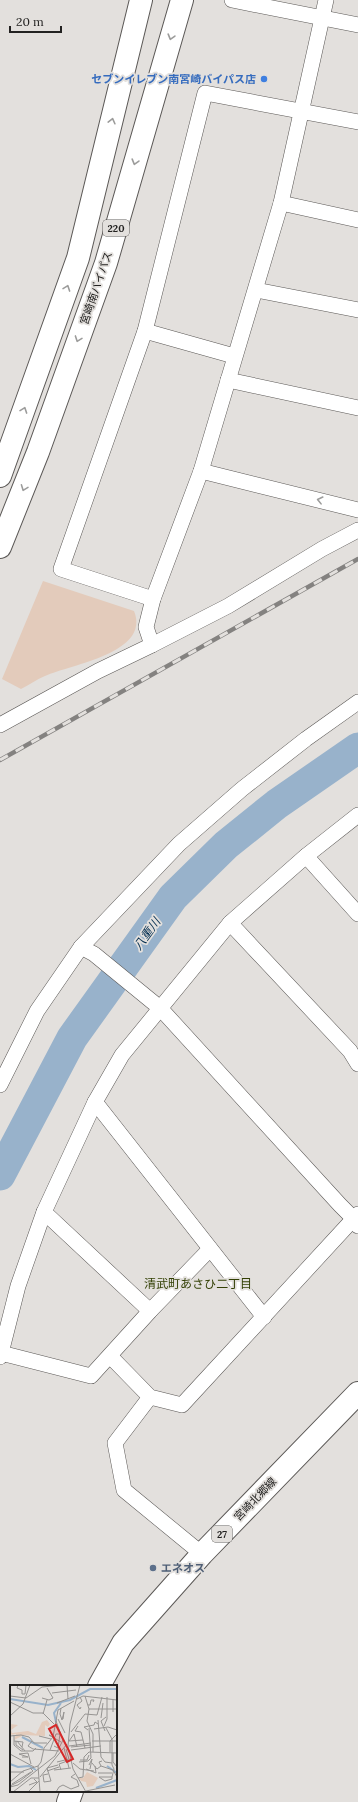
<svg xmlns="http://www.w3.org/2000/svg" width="358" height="1802" font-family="Lora,'Noto Sans JP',serif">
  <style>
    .green { fill: #e3cbbb }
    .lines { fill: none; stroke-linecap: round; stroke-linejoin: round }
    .river { stroke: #98b2cb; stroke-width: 31 }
    .street-casing { stroke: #5b5856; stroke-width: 16 }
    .primary-casing { stroke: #5b5856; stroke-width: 24 }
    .highway-casing { stroke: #5b5856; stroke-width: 24 }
    .street { stroke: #fff; stroke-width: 15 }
    .primary { stroke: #fff; stroke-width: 22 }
    .highway { stroke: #fff; stroke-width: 22 }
    .rail-casing { stroke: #848280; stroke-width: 4.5 }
    .rail { stroke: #e3e0dd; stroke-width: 3; stroke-dasharray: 9; stroke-linecap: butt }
    .oneway { stroke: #9c9c9b }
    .shop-dot { fill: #3f7fe0; stroke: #e3e0dd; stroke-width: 1.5 }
    .service-dot { fill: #5c6f8a; stroke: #e3e0dd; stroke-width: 1.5 }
    .labels { text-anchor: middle; stroke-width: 3.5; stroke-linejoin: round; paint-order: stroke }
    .shield { fill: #e3e0dd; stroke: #5d5b59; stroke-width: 1 }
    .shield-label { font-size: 10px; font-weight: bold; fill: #232221 }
    .shop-label { font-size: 11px; font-weight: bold; fill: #366cbe; stroke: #e3e0dd; text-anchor: end }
    .street-label { font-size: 11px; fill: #232221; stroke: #e3e0dd }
    .service-label { font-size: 11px; font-weight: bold; fill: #4e5e75; stroke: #e3e0dd; text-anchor: start }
    .water-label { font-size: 12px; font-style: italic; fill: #083254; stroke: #e3e0dd }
    .neighbourhood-label { font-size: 12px; fill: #334005; stroke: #e3e0dd }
    .inset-river { fill: none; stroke: #98b2cb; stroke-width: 2 }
    .inset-road { fill: none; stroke: #969492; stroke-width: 1 }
    .view { fill: #d62828; fill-opacity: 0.15; stroke: #d62828; stroke-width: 2 }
    .inset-edge { fill: none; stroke: #232221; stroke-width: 2 }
  </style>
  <rect width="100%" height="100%" fill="#e3e0dd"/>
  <path class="green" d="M 43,581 L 134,611 C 151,653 72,664 45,676 C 37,679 29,685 21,689 L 2,679 Z"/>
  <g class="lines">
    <polyline class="river" points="0,1175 72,1038 173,897 226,845 277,804 358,748"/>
    <g class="street-casing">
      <g id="street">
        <polyline points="232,0 358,25"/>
        <polyline points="281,203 358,220"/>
        <polyline points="256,290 358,310"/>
        <polyline points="145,331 234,356"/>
        <polyline points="228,380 358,408"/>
        <polyline points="201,471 358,510"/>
        <polyline points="153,599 61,569 145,331 205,93 358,122"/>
        <polyline points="152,645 146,627 153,599 201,471 281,203 326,0"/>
        <polyline points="0,725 98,671 152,645 228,606 322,549 358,530"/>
        <polyline points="306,856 358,914"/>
        <polyline points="230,923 350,1051 358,1064"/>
        <polyline points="81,947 94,954 160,1008 340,1205 353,1218 358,1226"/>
        <polyline points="0,1085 37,1011 81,947 179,844 242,789 306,739 358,702"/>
        <polyline points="95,1102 264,1317"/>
        <polyline points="44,1212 150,1311"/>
        <polyline points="1,1353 91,1376 150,1311 210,1249"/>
        <polyline points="110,1356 150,1397 182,1405 358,1214"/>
        <polyline points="0,1357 18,1286 44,1212 95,1102 122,1055 230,923 306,856 358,815"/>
        <polyline points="150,1397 115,1443 124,1490 202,1554"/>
      </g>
    </g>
    <g class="primary-casing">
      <g id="primary">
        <polyline points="99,1686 123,1643 202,1554 358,1393"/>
        <polyline points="68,1802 72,1791"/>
      </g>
    </g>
    <g class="highway-casing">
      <g id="highway">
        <polyline points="0,476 78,258 141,0"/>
        <polyline points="0,547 38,452 106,263 182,0"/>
      </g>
    </g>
    <use href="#street" class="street"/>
    <use href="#primary" class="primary"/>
    <use href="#highway" class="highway"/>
    <g class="rail-casing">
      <polyline id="rail" points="0,760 358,559"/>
    </g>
    <use href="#rail" class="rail"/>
  </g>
  <defs><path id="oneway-chevron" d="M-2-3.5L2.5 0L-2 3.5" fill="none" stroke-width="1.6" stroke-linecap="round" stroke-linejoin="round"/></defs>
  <g class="oneway">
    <use href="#oneway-chevron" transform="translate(171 37) rotate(106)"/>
    <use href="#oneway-chevron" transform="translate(112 121) rotate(-76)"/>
    <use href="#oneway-chevron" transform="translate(135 162) rotate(106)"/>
    <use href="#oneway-chevron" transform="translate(67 288) rotate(-70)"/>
    <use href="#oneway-chevron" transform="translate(78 339) rotate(110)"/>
    <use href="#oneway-chevron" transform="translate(24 410) rotate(-70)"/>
    <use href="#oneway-chevron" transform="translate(24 488) rotate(111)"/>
    <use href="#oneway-chevron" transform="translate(320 500) rotate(-166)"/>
  </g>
  <circle class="shop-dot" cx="264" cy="79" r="4"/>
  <circle class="service-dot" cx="153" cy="1568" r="4"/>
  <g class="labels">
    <g class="shield">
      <rect x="103" y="220" width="26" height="16" rx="3"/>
      <rect x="212" y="1526" width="20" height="16" rx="3"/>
    </g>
    <g class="shield-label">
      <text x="116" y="232">220</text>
      <text x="222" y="1538">27</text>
    </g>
    <g class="shop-label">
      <text x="256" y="83">セブンイレブン南宮崎バイパス店</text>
    </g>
    <g class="street-label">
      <text transform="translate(96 288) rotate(-71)" y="4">宮崎南バイパス</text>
      <text transform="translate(255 1499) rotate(-46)" y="4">宮崎北郷線</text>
    </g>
    <g class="service-label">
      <text x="161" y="1572">エネオス</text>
    </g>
    <g class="water-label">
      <text transform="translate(147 934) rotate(-54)" y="4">八重川</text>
    </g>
    <g class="neighbourhood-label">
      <text x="198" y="1288">清武町あさひ二丁目</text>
    </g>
  </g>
  <g transform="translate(10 1685)">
    <rect width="107" height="107" fill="#e3e0dd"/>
    <path d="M 37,35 L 40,39 L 38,42 L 35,40 L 35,51 L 14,50 L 4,55 L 6,49 L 0,50 L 0,39 L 8,40 L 1,45 L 2,48 L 18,46 L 26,49 L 32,37 ZM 77,87 L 88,93 L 83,101 L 77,102 L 76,97 L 71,96 L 69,93 L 73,93 Z" fill="#e3cbbb"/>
    <path class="inset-river" d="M 0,14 L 38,20 L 60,15 L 80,4 L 107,4M 46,37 L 44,28 L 51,18M 12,52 L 33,63M 0,79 L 8,82 L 19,81 L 26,85M 97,81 L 107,88M 86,103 L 107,95"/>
    <path class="inset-road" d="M 8,0 L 7,3 L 12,5 L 12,9 L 15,9 L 16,0M 57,0 L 58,14M 70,0 L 60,39 L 58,61 L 63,84 L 76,107M 42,8 L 66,5M 0,11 L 16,13 L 32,2 L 53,0M 75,11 L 79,24 L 77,36 L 83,49 L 83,67M 70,12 L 72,16 L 67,20 L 70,24 L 71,22M 32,13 L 39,15 L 43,13 L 37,3M 67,14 L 73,11 L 107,15M 0,17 L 23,28 L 33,28 L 44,39M 47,18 L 65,11M 78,20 L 80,20 L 81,15 L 84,15 L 83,17M 51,23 L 50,29 L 52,35 L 54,27 L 53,34M 79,24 L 107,24M 103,27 L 103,14M 33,29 L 37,15M 0,31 L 13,19 L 20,0M 91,33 L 93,18M 48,34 L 55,48M 88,35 L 91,72 L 95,77 L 102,78M 68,41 L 65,46 L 71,47 L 75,63M 94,41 L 97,34 L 97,12M 96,43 L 102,54M 84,44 L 98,42 L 107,45M 78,45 L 74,42 L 84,40 L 85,37 L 88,39M 95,46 L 91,36 L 96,32M 61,47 L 75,29 L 87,30 L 92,12M 4,50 L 4,60 L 11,66 L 23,66 L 26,63M 0,51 L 11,50 L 19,52 L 24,58 L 37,58M 29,51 L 41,54M 41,51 L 39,50 L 51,57M 4,56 L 13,57 L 12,62M 6,56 L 6,60 L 13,65M 7,56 L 15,66M 22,56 L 18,61 L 23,64 L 49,66M 59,56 L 64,49 L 67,62M 59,56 L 73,55M 82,56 L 107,56M 44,61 L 48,63 L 50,49M 59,61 L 81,58M 61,62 L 81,60M 54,63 L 59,83M 40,65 L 46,49 L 50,49M 61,65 L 91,61M 100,67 L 100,56 L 107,49M 103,68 L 103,77 L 107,82M 0,69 L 24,82M 9,69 L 18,68 L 21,79M 9,69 L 18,72 L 12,72M 70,75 L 77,75 L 79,70M 92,76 L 89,77 L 91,81 L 103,85 L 107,92M 47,77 L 59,74 L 56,64M 69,77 L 78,76 L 81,73 L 79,43M 63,78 L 70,84 L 84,86M 82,78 L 87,84 L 91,81M 79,80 L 82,74 L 80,84M 76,84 L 86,88 L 85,81M 44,85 L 61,83M 51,85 L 49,79 L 60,75M 37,86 L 49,82M 0,87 L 14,87M 88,88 L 102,88M 38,89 L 33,90 L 34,97 L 41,96 L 37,83 L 48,80M 30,92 L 57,59M 89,92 L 102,92 L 102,94 L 95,96 ZM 102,92 L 104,84 L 102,80 L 102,54M 68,93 L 73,92 L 74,72 L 79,67 L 107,68M 0,97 L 13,86 L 28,81M 2,99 L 21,87M 19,100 L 27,97 L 24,94M 0,101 L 10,96 L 23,86 L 21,84M 0,102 L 8,100 L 45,71 L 53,55 L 46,36M 76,106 L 105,100M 3,107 L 21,93 L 29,93M 18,107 L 29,96M 30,107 L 28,81 L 31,77 L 34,63 L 43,52 L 48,25 L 64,16M 46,107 L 49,102 L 53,100 L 61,104 L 69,101 L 67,95 L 61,92 L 65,89"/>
    <path class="view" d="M 46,40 L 63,74 L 57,77 L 39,44 Z"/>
    <rect width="107" height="107" class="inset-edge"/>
  </g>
  <path d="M10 26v6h51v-6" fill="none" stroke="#232221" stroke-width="2"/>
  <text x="16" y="26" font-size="12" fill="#232221" stroke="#e3e0dd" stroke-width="3" paint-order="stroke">20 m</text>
</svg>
